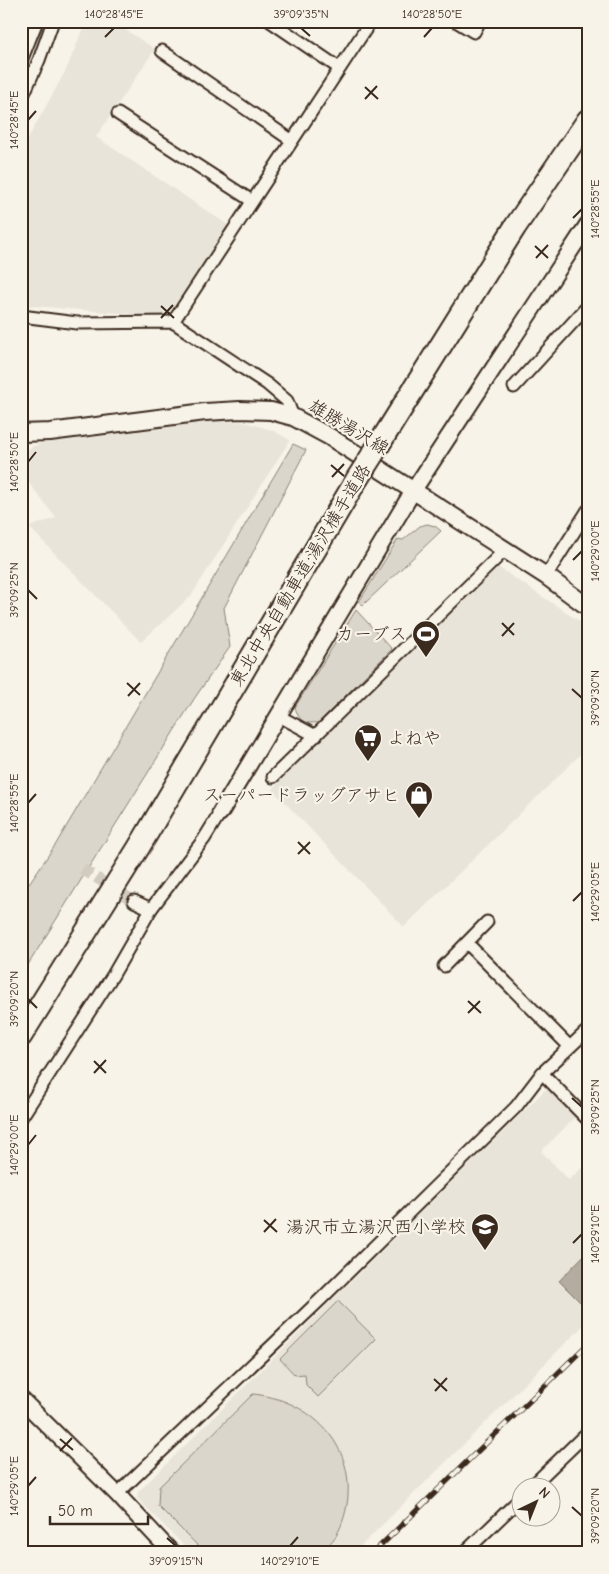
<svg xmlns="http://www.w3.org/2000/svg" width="609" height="1574" font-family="'Comic Neue','Klee One',sans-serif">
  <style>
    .built { fill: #e9e4d9 }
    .green { fill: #dbd6cb; stroke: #8b8074 }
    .water { fill: #b4aca0; stroke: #84786c }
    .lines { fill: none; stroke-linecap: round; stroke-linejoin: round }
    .minor-tunnel { stroke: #d1cbc0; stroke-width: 11; stroke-dasharray: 11 5.5; stroke-linecap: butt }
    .minor-casing { stroke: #3b2a1e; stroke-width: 15 }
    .tertiary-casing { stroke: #3b2a1e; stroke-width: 19 }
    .secondary-casing { stroke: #3b2a1e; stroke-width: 20 }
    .motorway-casing { stroke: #3b2a1e; stroke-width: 25 }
    .minor { stroke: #f7f3e8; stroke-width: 11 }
    .tertiary { stroke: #f7f3e8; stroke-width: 15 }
    .secondary { stroke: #f7f3e8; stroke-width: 16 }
    .motorway { stroke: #f7f3e8; stroke-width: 21 }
    .rail-casing { stroke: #3b2a1e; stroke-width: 5.5 }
    .rail { stroke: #f7f3e8; stroke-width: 4; stroke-dasharray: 11; stroke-linecap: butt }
    .motorway-bridge-casing { stroke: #3b2a1e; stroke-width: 25; stroke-linecap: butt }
    .motorway-bridge { stroke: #f7f3e8; stroke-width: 21 }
    .ticks { fill: none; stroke: #3b2a1e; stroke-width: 2 }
    .labels { text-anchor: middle; stroke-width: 4.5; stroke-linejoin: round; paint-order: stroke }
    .street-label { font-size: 18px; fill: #3b2a1e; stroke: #f7f3e8 }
    .poi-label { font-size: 18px; fill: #3b2a1e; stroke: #f7f3e8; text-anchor: end }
    .neatline { fill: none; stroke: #3b2a1e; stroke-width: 2 }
    .ticks-label { font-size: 12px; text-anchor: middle; fill: #3b2a1e }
  </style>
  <rect width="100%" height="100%" fill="#f7f3e8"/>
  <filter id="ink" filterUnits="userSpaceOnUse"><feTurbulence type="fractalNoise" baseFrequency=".02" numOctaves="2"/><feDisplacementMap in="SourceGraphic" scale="10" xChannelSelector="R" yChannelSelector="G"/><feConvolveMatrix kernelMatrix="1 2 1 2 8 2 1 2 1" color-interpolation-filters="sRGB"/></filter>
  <g filter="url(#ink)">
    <g class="built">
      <polygon points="86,21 112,21 155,49 96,137 228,225 167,317 21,305 21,151 66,70"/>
      <polygon points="217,421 245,422 272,430 290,440 191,596 141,642 29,527 56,518 29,483 21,468 21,452 39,444"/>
      <polygon points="498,567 588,627 588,747 404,927 272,789"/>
      <polygon points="548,1087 577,1116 541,1151 569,1180 588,1162 588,1321 354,1553 191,1553 137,1498 138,1492"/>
    </g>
    <g class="green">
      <polygon points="293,444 306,450 224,608 230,647 194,699 21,976 21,895 56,844"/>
      <polygon points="427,524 435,526 441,531 363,605 359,602 398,539 403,540 420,526"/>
      <path d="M 356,610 L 392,649 L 319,722 C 305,725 299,722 295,707 Z"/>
      <polygon points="338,1301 376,1339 318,1397 306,1385 305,1374 295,1375 280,1359"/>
      <path d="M 253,1394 C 306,1399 352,1439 348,1496 C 347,1509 343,1524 336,1536 C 332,1542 325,1548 320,1553 L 205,1553 L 158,1506 L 159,1487 Z"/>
    </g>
    <polygon class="water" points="588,1251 588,1294 580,1302 559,1281"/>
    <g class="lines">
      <polyline class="minor-tunnel" points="82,869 134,901"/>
      <g class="minor-casing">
        <g id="minor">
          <polyline points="270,21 339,68"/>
          <polyline points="456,21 474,32 480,21"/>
          <polyline points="162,51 291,140"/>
          <polyline points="21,61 37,21"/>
          <polyline points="21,100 39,60 53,21"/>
          <polyline points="118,114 252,201"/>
          <polyline points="21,316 77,323 173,322 267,384 287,401 293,417"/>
          <polyline points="173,322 371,21"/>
          <polyline points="514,387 586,308 588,308"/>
          <polyline points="546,576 588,510"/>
          <polyline points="279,716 316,736"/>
          <polyline points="273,777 505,550"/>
          <polyline points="134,901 151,909"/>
          <polyline points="467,943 569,1046"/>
          <polyline points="444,966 487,922"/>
          <polyline points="542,1073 588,1120"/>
          <polyline points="21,1118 113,975 151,909 204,839 220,813"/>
          <polyline points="532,1486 588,1432"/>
          <polyline points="117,1494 322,1298 516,1107 542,1073 588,1030"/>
          <polyline points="464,1553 522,1497"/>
        </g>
      </g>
      <g class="tertiary-casing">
        <g id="tertiary">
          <polyline points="220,813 413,491 588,224"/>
          <polyline points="21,1399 117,1494 172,1553"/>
        </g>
      </g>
      <g class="secondary-casing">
        <polyline id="secondary" points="21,433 50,432 205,412 240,410 271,411 293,417 330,437 378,468 546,576 588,607"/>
      </g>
      <g class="motorway-casing">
        <g id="motorway">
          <polyline points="378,446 515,227 588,120"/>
          <polyline points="21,1036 139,847 357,479"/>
        </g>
      </g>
      <use href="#minor" class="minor"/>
      <use href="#tertiary" class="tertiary"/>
      <use href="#secondary" class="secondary"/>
      <use href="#motorway" class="motorway"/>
      <g class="rail-casing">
        <polyline id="rail" points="373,1553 588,1344"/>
      </g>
      <use href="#rail" class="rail"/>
      <g class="motorway-bridge-casing">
        <polyline id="motorway-bridge" points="357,479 378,446"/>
      </g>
      <use href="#motorway-bridge" class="motorway-bridge"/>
    </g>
  </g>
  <path class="ticks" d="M 301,28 L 310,36M 105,37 L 114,28M 424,37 L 432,28M 365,87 L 378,99M 365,99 L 377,86M 28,120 L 36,111M 573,218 L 582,209M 535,246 L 548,258M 536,258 L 548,245M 161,306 L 174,318M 161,318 L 173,305M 28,462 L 36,452M 331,465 L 344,476M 332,477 L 344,464M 573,560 L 582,551M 28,590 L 37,599M 502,623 L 514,635M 502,636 L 514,623M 127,683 L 140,695M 572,689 L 582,698M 128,696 L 140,683M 28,803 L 36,794M 298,842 L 310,854M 298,854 L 310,842M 573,901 L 582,892M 28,999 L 37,1008M 468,1001 L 481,1013M 468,1013 L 480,1001M 94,1061 L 106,1073M 94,1073 L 106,1060M 572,1098 L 582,1107M 28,1145 L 36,1135M 264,1220 L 277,1232M 264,1232 L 276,1219M 573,1243 L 582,1234M 434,1379 L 447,1391M 435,1391 L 447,1378M 60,1439 L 73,1450M 60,1451 L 72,1438M 28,1486 L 36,1477M 572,1507 L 582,1516M 167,1538 L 176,1546M 290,1546 L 298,1537"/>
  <defs>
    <g id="stadium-pin" transform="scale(1.4375)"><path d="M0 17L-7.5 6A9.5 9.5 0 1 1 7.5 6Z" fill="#3b2a1e" stroke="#f7f3e8"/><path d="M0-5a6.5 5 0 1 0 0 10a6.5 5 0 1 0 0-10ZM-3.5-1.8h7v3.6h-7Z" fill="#fff"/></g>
    <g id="supermarket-pin" transform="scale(1.4375)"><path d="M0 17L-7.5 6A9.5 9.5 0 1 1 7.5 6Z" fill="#3b2a1e" stroke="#f7f3e8"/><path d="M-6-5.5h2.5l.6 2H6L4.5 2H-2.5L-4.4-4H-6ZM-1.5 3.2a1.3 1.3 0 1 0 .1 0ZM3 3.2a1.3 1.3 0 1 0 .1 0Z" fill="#fff"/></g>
    <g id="shop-pin" transform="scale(1.4375)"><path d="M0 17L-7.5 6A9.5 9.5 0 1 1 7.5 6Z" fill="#3b2a1e" stroke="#f7f3e8"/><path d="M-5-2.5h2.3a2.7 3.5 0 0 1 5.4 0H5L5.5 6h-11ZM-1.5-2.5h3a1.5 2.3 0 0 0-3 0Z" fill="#fff"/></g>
    <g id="school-pin" transform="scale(1.4375)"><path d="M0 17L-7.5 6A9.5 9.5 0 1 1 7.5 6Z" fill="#3b2a1e" stroke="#f7f3e8"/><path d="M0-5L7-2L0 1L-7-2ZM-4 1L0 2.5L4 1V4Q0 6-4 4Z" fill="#fff"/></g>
  </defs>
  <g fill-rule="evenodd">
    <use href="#stadium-pin" x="426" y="634"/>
    <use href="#supermarket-pin" x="368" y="738"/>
    <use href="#shop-pin" x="419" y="795"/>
    <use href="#school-pin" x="485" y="1227"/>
  </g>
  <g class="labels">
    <g class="street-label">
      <text transform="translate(349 427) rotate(31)" y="6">雄勝湯沢線</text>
      <text transform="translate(300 575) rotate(-59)" y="6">東北中央自動車道;湯沢横手道路</text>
    </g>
    <g class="poi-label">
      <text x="407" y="640">カーブス</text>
      <text x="387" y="744" text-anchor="start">よねや</text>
      <text x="400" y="801">スーパードラッグアサヒ</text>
      <text x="466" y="1233">湯沢市立湯沢西小学校</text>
    </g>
  </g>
  <rect width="609" height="1574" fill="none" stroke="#f7f3e8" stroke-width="55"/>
  <g transform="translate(536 1502) rotate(43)"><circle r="24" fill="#f7f3e8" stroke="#aca397"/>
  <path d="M0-4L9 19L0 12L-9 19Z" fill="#3b2a1e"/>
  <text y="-8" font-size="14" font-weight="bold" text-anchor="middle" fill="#3b2a1e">N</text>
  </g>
  <path d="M50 1516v8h98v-8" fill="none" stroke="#3b2a1e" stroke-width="2.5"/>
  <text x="58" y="1516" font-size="15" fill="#3b2a1e" stroke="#f7f3e8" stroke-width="4" paint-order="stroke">50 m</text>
  <rect x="28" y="28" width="554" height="1518" class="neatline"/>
  <g class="ticks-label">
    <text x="114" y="18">140°28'45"E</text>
    <text x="301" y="18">39°09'35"N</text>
    <text x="432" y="18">140°28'50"E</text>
    <text transform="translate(14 120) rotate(-90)" y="4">140°28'45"E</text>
    <text transform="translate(595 209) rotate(-90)" y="4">140°28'55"E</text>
    <text transform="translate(14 462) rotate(-90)" y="4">140°28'50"E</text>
    <text transform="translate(595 551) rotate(-90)" y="4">140°29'00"E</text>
    <text transform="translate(14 590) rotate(-90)" y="4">39°09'25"N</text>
    <text transform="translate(595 698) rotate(-90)" y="4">39°09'30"N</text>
    <text transform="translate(14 803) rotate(-90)" y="4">140°28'55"E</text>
    <text transform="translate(595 892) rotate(-90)" y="4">140°29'05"E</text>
    <text transform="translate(14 999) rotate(-90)" y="4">39°09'20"N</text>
    <text transform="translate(595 1107) rotate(-90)" y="4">39°09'25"N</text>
    <text transform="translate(14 1145) rotate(-90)" y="4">140°29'00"E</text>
    <text transform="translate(595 1234) rotate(-90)" y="4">140°29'10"E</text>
    <text transform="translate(14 1486) rotate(-90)" y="4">140°29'05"E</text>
    <text transform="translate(595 1516) rotate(-90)" y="4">39°09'20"N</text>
    <text x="176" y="1565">39°09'15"N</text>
    <text x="290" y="1565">140°29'10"E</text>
  </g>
</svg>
